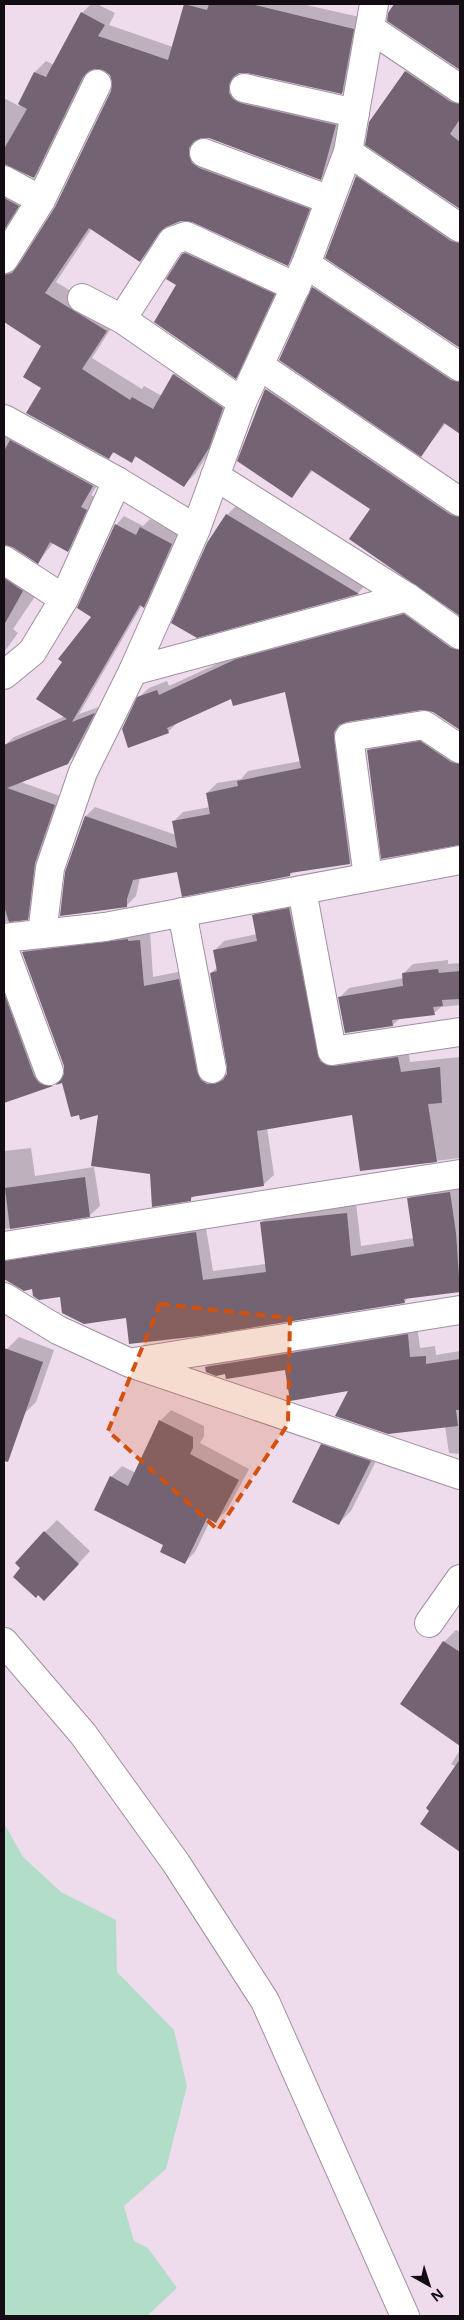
<svg xmlns="http://www.w3.org/2000/svg" width="464" height="2320" font-family="'Noto Sans',sans-serif">
  <style>
    .green { fill: #b2dec9 }
    .shadow { fill: #0003 }
    .building { fill: #736373 }
    .lines { fill: none; stroke-linecap: round; stroke-linejoin: round }
    .minor-casing { stroke: #a090a0; stroke-width: 30 }
    .minor { stroke: #fff; stroke-width: 28 }
    .marked { fill: #d3510d; fill-opacity: 0.2; stroke: #d3510d; stroke-width: 4; stroke-dasharray: 10 6; stroke-linejoin: round }
  </style>
  <rect width="100%" height="100%" fill="#eedced"/>
  <polygon class="green" points="4,1823 23,1857 61,1892 116,1920 117,1972 174,2030 187,2086 166,2169 124,2206 134,2241 148,2248 177,2288 147,2316 4,2316"/>
  <g class="shadow">
    <polygon points="91,4 97,4 115,13 109,25 173,47 186,4 302,4 364,18 353,81 342,93 247,71 239,72 240,81 346,114 332,167 321,178 210,137 200,137 199,143 320,198 299,253 288,264 192,220 181,220 166,225 151,249 140,260 92,228 56,282 117,319 92,358 142,389 144,386 162,396 174,374 186,363 234,396 220,436 195,474 184,485 137,456 132,461 115,452 109,457 43,387 42,346 4,321 4,257 15,264 22,262 56,207 112,91 114,82 111,74 104,69 92,68 45,166 34,177 4,163 4,98 19,106 35,72 46,61 54,65 82,13"/>
    <polygon points="396,4 460,4 460,69 388,20"/>
    <polygon points="416,62 460,90 460,208 367,144 370,123 406,72"/>
    <polygon points="366,167 460,231 460,347 326,257 357,177"/>
    <polygon points="4,178 29,194 4,235"/>
    <polygon points="196,242 286,282 247,365 235,377 178,285 183,255"/>
    <polygon points="323,278 460,370 460,432 446,423 421,455 280,359 314,288"/>
    <polygon points="276,380 460,505 460,615 351,538 372,508 313,470 291,497 239,460 267,389"/>
    <polygon points="4,424 104,474 91,495 97,498 79,539 68,551 54,542 38,562 4,544"/>
    <polygon points="239,503 369,581 358,593 197,636 208,544 227,515"/>
    <polygon points="124,516 143,526 150,519 180,535 152,598 142,605 79,714 102,706 77,754 67,763 21,782 63,797 36,910 27,919 4,922 4,741 5,745 14,737 65,716 116,525"/>
    <polygon points="4,558 42,586 13,629 18,633 4,652"/>
    <polygon points="414,605 460,638 460,729 433,711 422,708 344,721 343,729 360,853 350,863 294,871 290,875 178,870 140,878 136,896 126,906 86,816 95,807 176,835 173,822 183,812 210,807 207,793 217,783 241,779 248,771 301,761 286,691 231,697 178,722 168,732 138,698 149,688 167,681 169,686 247,650"/>
    <polygon points="431,732 460,752 460,844 457,843 368,750 378,741"/>
    <polygon points="299,899 326,1044 408,1048 410,1062 460,1057 460,1158 361,1170 353,1113 267,1128 274,1175 264,1184 195,1195 191,1199 151,1173 66,1075 65,1065 23,952 33,942 150,931 153,977 188,970 218,1074 225,1075 228,1074 229,1066 211,973 218,967 215,950 224,941 257,934 254,915 264,906"/>
    <polygon points="448,960 448,964 460,963 460,1005 441,1007 434,1013 400,1018 393,1025 339,998 349,988 404,978 403,974 413,964"/>
    <polygon points="4,962 60,1077 52,1085 4,1101"/>
    <polygon points="31,1148 35,1176 94,1167 100,1206 90,1215 4,1229 4,1151"/>
    <polygon points="460,1182 460,1291 409,1297 404,1302 127,1317 61,1295 33,1288 24,1289 4,1277 4,1250 205,1222 213,1271 266,1264 262,1222 272,1212 356,1203 361,1246 414,1238 409,1199 419,1189"/>
    <polygon points="417,1325 420,1348 435,1346 436,1355 460,1351 460,1454 449,1453 445,1426 350,1389 286,1369 226,1373 206,1367 216,1357"/>
    <polygon points="19,1337 54,1350 36,1402 24,1414 4,1407 4,1358 7,1349"/>
    <polygon points="171,1410 204,1426 204,1436 200,1443 249,1469 227,1510 216,1521 211,1519 195,1552 184,1563 165,1544 111,1477 122,1466 136,1473 160,1421"/>
    <polygon points="334,1433 382,1449 351,1511 339,1523 322,1445"/>
    <polygon points="57,1520 90,1551 56,1588 45,1532"/>
    <polygon points="456,1630 460,1632 460,1744 402,1704 444,1642"/>
    <polygon points="460,1750 460,1844 456,1848 456,1767 451,1764"/>
  </g>
  <g class="building">
    <polygon points="184,4 207,10 209,4 251,4 354,29 342,94 247,73 239,73 233,77 229,85 229,93 233,99 240,103 336,125 321,180 209,138 202,138 194,141 189,148 189,155 192,163 199,168 310,209 288,266 192,222 181,221 166,227 159,233 140,262 89,228 45,293 107,331 82,369 130,400 132,397 153,409 173,374 223,408 209,448 184,487 135,456 132,463 113,452 109,459 26,413 41,388 23,377 41,346 4,322 4,275 12,273 17,267 55,207 111,91 112,82 110,75 103,70 95,69 89,71 83,77 34,178 4,164 4,149 27,109 18,104 34,72 46,77 81,12 105,25 98,36 168,60"/>
    <polygon points="394,4 460,4 460,70 387,21 388,13"/>
    <polygon points="405,71 451,102 460,104 460,119 450,134 460,142 460,209 365,145 369,122"/>
    <polygon points="356,176 451,241 460,243 460,348 325,258"/>
    <polygon points="4,198 19,206 4,230"/>
    <polygon points="185,253 275,294 236,379 154,322 176,285 166,279 182,254"/>
    <polygon points="312,287 451,380 460,382 460,434 444,423 421,457 279,360"/>
    <polygon points="265,389 451,515 460,517 460,616 349,539 370,509 311,470 292,498 237,461"/>
    <polygon points="10,440 93,486 81,507 87,510 68,552 50,542 38,564 13,547 4,545 4,451"/>
    <polygon points="226,514 359,594 197,638 171,623 207,543"/>
    <polygon points="115,524 136,535 140,527 172,544 144,608 140,605 72,722 95,713 68,764 7,788 55,805 35,863 28,920 9,922 4,906 4,745 67,719 36,699 62,662 58,659 91,617 77,608"/>
    <polygon points="4,578 23,591 4,625"/>
    <polygon points="404,614 451,648 460,650 460,730 433,712 422,710 347,722 339,725 334,732 334,739 350,864 290,873 290,876 182,897 177,872 133,880 127,899 127,907 60,916 65,872 85,816 177,848 172,821 210,814 206,793 238,786 237,781 301,768 285,692 233,706 231,699 167,728 169,733 128,748 122,729 137,697 157,690 159,695 236,659"/>
    <polygon points="420,741 451,762 460,764 460,845 381,859 367,750"/>
    <polygon points="289,908 320,1061 326,1065 334,1066 398,1057 401,1072 440,1067 442,1103 428,1104 437,1162 360,1171 352,1115 257,1131 264,1186 191,1197 191,1201 152,1207 150,1174 91,1166 98,1115 80,1120 79,1115 71,1117 62,1083 56,1085 64,1074 64,1066 22,952 128,939 128,941 140,940 144,986 179,979 197,1072 201,1080 207,1084 214,1084 223,1080 227,1074 227,1067 210,973 217,971 213,950 257,941 252,915"/>
    <polygon points="438,969 439,973 460,971 460,999 442,1000 443,1006 433,1007 435,1015 392,1020 393,1026 345,1033 338,997 403,986 402,973"/>
    <polygon points="4,993 34,1076 39,1083 53,1086 4,1103"/>
    <polygon points="85,1177 90,1217 10,1229 5,1188"/>
    <polygon points="450,1192 456,1233 460,1292 404,1299 405,1303 200,1336 129,1344 126,1318 84,1324 62,1313 60,1297 39,1300 33,1296 32,1289 24,1291 4,1279 4,1261 196,1232 203,1280 266,1272 260,1222 347,1213 351,1256 414,1246 407,1198"/>
    <polygon points="408,1334 410,1357 426,1356 426,1364 460,1359 460,1410 456,1410 458,1426 388,1434 335,1416 348,1391 290,1401 285,1370 226,1379 225,1374 216,1376 206,1372 205,1367"/>
    <polygon points="4,1348 43,1362 8,1462 4,1461"/>
    <polygon points="159,1420 193,1437 193,1448 190,1454 239,1480 216,1523 207,1518 185,1564 160,1552 163,1545 94,1510 110,1476 128,1486"/>
    <polygon points="321,1444 371,1461 339,1525 292,1502"/>
    <polygon points="44,1531 79,1564 44,1601 38,1595 36,1598 13,1577 20,1568 15,1563"/>
    <polygon points="443,1641 460,1652 460,1746 400,1704"/>
    <polygon points="460,1759 460,1852 420,1824 429,1811 426,1808"/>
  </g>
  <g class="lines">
    <g class="minor-casing">
      <g id="minor">
        <polyline points="371,29 460,89"/>
        <polyline points="244,88 355,113"/>
        <polyline points="348,152 460,228"/>
        <polyline points="204,153 330,200"/>
        <polyline points="4,180 41,200 4,259"/>
        <polyline points="41,200 97,84"/>
        <polyline points="306,264 460,367"/>
        <polyline points="82,298 122,319"/>
        <polyline points="260,366 460,502"/>
        <polyline points="242,402 122,319 172,241 186,236 296,287"/>
        <polyline points="4,419 117,481 196,529"/>
        <polyline points="215,476 407,597 460,635"/>
        <polyline points="4,560 64,599"/>
        <polyline points="133,671 407,597"/>
        <polyline points="4,675 32,652 64,599 117,481"/>
        <polyline points="368,877 349,737 424,725 460,749"/>
        <polyline points="302,890 332,1051 460,1032"/>
        <polyline points="182,912 212,1069"/>
        <polyline points="42,934 50,868 83,772 133,671 196,529 242,402 306,264 348,152 374,4"/>
        <polyline points="4,938 105,927 460,860"/>
        <polyline points="4,949 49,1071"/>
        <polyline points="4,1246 460,1174"/>
        <polyline points="4,1297 58,1330 130,1363 460,1475"/>
        <polyline points="134,1362 460,1310"/>
        <polyline points="429,1623 460,1579"/>
        <polyline points="4,1642 83,1734 176,1863 265,2001 405,2316"/>
      </g>
    </g>
    <use href="#minor" class="minor"/>
  </g>
  <path class="marked" d="M 160,1304 L 290,1318 L 288,1424 L 218,1530 L 108,1431 Z"/>
  <rect width="464" height="2320" fill="none" stroke="#130d13" stroke-width="10"/>
  <g transform="translate(429 2285) rotate(141)" stroke="#eedced" stroke-width="4" paint-order="stroke">
  <path d="M0-4L9 19L0 12L-9 19Z" fill="#130d13"/>
  <text y="-8" font-size="14" font-weight="bold" text-anchor="middle" fill="#130d13">N</text>
  </g>
</svg>
